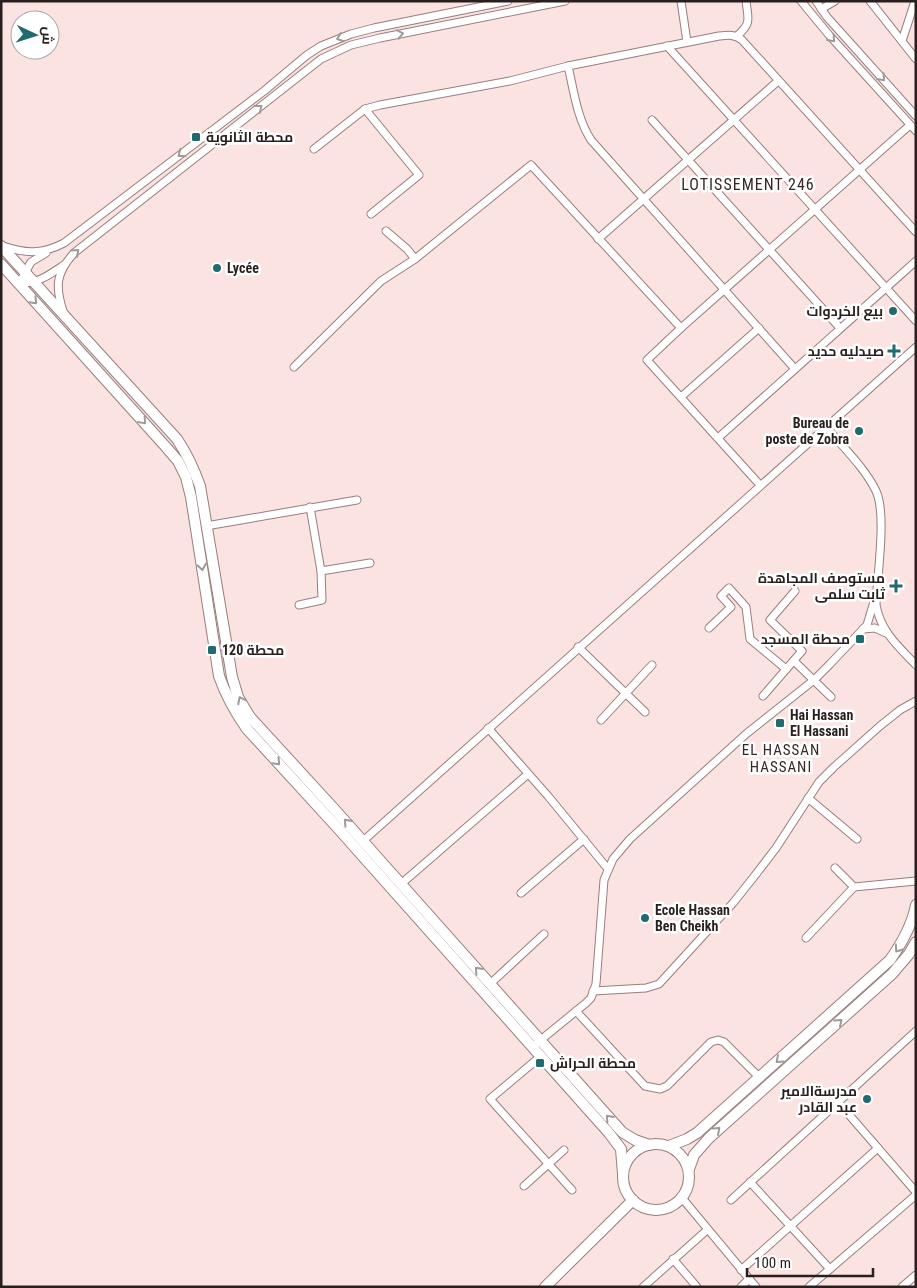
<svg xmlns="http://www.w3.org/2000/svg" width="917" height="1288" font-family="'Roboto Condensed',Cairo,sans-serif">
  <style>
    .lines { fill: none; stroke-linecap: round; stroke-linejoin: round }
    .street-casing { stroke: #987e7d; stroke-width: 9 }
    .secondary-casing { stroke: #987e7d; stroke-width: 12 }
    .street { stroke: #fff; stroke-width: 7 }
    .secondary { stroke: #fff; stroke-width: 10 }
    .oneway { stroke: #9f9a9a }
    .poi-dot { fill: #1f6b6f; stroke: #fff; stroke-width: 2 }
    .labels { text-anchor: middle; stroke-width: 5; stroke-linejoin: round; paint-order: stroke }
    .poi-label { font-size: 14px; font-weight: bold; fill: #291f1e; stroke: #fff; text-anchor: start }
    .neighbourhood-label { font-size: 15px; letter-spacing: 1px; fill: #3b2525; stroke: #fff }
    .quarter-label { font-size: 16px; letter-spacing: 1px; fill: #3b2525; stroke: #fff }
  </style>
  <rect width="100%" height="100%" fill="#fbe3e2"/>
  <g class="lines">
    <g class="street-casing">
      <g id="street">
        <polyline points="681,1 687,42"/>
        <polyline points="801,1 829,35 916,131"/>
        <polyline points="816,1 827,17 916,116"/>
        <polyline points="870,1 916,59"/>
        <polyline points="821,9 835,1"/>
        <path d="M 737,36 C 752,23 748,19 746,1"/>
        <polyline points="902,41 915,1"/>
        <polyline points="667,46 916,321"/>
        <path d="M 568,66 C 574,92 577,118 591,140 L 795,369"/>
        <polyline points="365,109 419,175 371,214"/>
        <polyline points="652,120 840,328"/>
        <path d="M 314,149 L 365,109 L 380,105 L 510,81 L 568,66 L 719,36 C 728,35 735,34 742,40 L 916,232"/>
        <polyline points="386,231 407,249 415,259 531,165 681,328 647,360 760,485"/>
        <polyline points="598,239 778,81"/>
        <path d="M 3,246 C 26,254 43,254 64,243 L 264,91 L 307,55 L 321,46 L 351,34 L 374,28 L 508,1"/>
        <path d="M 46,253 L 31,262 L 19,284 C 40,282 46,277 64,265"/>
        <path d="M 63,311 C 55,286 56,273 74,253 L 321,59 L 351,45 L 380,38 L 565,1"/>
        <polyline points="681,328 910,125"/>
        <polyline points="294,367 381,281 415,259"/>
        <polyline points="681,397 759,328"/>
        <path d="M 826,427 C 842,446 865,468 876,491 C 887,514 877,576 876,605 C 881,632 898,646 916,665"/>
        <polyline points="718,438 916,261"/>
        <polyline points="206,526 357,500"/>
        <polyline points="321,571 370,563"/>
        <polyline points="299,605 322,600 321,571 310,507"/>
        <polyline points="709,628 731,607 721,596 729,588 746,607 750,639 786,669"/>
        <polyline points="863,629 875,628 886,633"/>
        <polyline points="578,647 645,712"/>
        <polyline points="794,661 831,697"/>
        <polyline points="763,696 802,651 770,620 795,591"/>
        <polyline points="601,720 652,665"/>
        <polyline points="488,728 548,796 608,869"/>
        <polyline points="808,798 857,839"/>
        <polyline points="363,841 916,347"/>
        <polyline points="401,884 528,774"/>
        <polyline points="854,887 916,881"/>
        <polyline points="521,893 584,839"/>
        <polyline points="806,938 854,887 835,868"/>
        <polyline points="490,984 544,934"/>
        <polyline points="593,991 646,988 659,984 733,903 753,878 776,848 819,782 834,767 880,726 900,710 916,701"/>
        <polyline points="576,1011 645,1086 660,1089 667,1086 711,1042 718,1040 724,1042 759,1077"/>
        <polyline points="537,1043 586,1003 591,998 596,984 604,880 613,859 630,839 746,734 814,680 830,664 867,625 876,595"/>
        <polyline points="541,1056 490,1099 572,1190"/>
        <polyline points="838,1102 916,1192"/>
        <polyline points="750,1182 830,1269"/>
        <polyline points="524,1186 564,1150"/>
        <polyline points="682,1198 756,1287"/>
        <polyline points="731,1200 916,1031"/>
        <polyline points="673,1259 697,1287"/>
        <polyline points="741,1270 878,1148"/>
        <polyline points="643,1287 707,1230"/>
        <polyline points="741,1287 749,1279"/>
        <polyline points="809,1287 916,1195"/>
        <polyline points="902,1287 916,1275"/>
      </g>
    </g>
    <g class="secondary-casing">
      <g id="secondary">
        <path d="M 1,246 L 177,439 C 187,454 194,469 200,486 L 232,677 L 238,697 L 250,717 L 336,811 L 622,1132 L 635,1140 L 649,1145"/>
        <path d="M 1,264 L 166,447 L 178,461 L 186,477 L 191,497 L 219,676 C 226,696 235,712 247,729 L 335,825 L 609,1133 L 621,1149 L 623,1174"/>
        <circle cx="656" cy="1177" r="33"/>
        <path d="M 669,1146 L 687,1139 L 697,1133 L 890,960 C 902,943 912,926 916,905"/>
        <polyline points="689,1169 694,1155 709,1138 892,974 909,954 916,942"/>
        <polyline points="545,1287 633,1200"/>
      </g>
    </g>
    <use href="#street" class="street"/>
    <use href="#secondary" class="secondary"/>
  </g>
  <defs><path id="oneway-chevron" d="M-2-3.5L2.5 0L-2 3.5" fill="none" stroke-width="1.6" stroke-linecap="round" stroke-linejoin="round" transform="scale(1.25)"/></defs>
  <g class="oneway">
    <use href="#oneway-chevron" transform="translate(400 34) rotate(-11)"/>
    <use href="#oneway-chevron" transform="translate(340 38) rotate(160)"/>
    <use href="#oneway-chevron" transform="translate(832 39) rotate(48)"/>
    <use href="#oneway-chevron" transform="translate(882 78) rotate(48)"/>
    <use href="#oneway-chevron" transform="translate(259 108) rotate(-38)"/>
    <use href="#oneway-chevron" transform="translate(181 154) rotate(143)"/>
    <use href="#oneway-chevron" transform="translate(76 252) rotate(-42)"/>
    <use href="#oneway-chevron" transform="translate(34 301) rotate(47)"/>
    <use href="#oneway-chevron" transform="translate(143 421) rotate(49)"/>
    <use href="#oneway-chevron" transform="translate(202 567) rotate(81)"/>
    <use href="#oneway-chevron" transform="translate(241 700) rotate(-117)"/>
    <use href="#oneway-chevron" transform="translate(277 762) rotate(47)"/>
    <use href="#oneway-chevron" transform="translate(347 822) rotate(-132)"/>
    <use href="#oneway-chevron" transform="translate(898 949) rotate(125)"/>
    <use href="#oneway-chevron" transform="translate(478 970) rotate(-132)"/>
    <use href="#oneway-chevron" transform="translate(839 1022) rotate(-42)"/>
    <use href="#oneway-chevron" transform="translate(779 1060) rotate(138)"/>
    <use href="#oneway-chevron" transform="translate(609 1118) rotate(-132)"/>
    <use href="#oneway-chevron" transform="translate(717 1130) rotate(-42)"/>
  </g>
  <g class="poi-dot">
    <rect x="191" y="132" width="10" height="10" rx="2.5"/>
    <circle cx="217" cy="268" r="5"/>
    <circle cx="893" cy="311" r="5"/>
    <path d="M891.5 343.5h5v5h5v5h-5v5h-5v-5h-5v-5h5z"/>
    <circle cx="859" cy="431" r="5"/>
    <path d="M893.5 578.5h5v5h5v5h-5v5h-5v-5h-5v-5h5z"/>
    <rect x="855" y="634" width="10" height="10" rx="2.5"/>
    <rect x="207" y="645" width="10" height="10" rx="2.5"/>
    <rect x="775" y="718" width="10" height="10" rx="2.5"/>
    <circle cx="645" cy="918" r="5"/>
    <rect x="535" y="1058" width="10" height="10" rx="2.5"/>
    <circle cx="867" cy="1099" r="5"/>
  </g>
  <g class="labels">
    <g class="poi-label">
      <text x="206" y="142">محطة الثانوية</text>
      <text x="227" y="273">Lycée</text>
      <text x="883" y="316" text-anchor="end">بيع الخردوات</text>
      <text x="884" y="356" text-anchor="end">صيدليه حديد</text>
      <text x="849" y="428" text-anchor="end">Bureau de<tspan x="849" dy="16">poste de Zobra</tspan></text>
      <text x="885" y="583" text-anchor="end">مستوصف المجاهدة<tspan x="885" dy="16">ثابت سلمى</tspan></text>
      <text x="850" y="644" text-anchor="end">محطة المسجد</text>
      <text x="222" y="655">محطة 120</text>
      <text x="790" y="720">Hai Hassan<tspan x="790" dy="16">El Hassani</tspan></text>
      <text x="655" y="915">Ecole Hassan<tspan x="655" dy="16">Ben Cheikh</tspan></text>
      <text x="550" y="1068">محطة الحراش</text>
      <text x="857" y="1096" text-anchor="end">مدرسةالامير<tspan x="857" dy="16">عبد القادر</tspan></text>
    </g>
    <g class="neighbourhood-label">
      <text x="781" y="755">EL HASSAN<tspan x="781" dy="17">HASSANI</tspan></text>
    </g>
    <g class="quarter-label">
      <text x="748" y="190">LOTISSEMENT 246</text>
    </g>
  </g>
  <rect width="917" height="1288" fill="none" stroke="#291f1e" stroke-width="5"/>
  <g transform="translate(35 35) rotate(94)"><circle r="24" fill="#ffffff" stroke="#a9a5a5"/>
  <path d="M0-4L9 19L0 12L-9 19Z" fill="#1f6b6f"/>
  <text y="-8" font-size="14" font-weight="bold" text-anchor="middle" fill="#291f1e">ش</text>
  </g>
  <path d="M747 1268v8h126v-8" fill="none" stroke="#291f1e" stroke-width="2.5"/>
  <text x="754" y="1268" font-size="15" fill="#291f1e" stroke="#ffffff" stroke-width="4" paint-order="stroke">100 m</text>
</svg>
